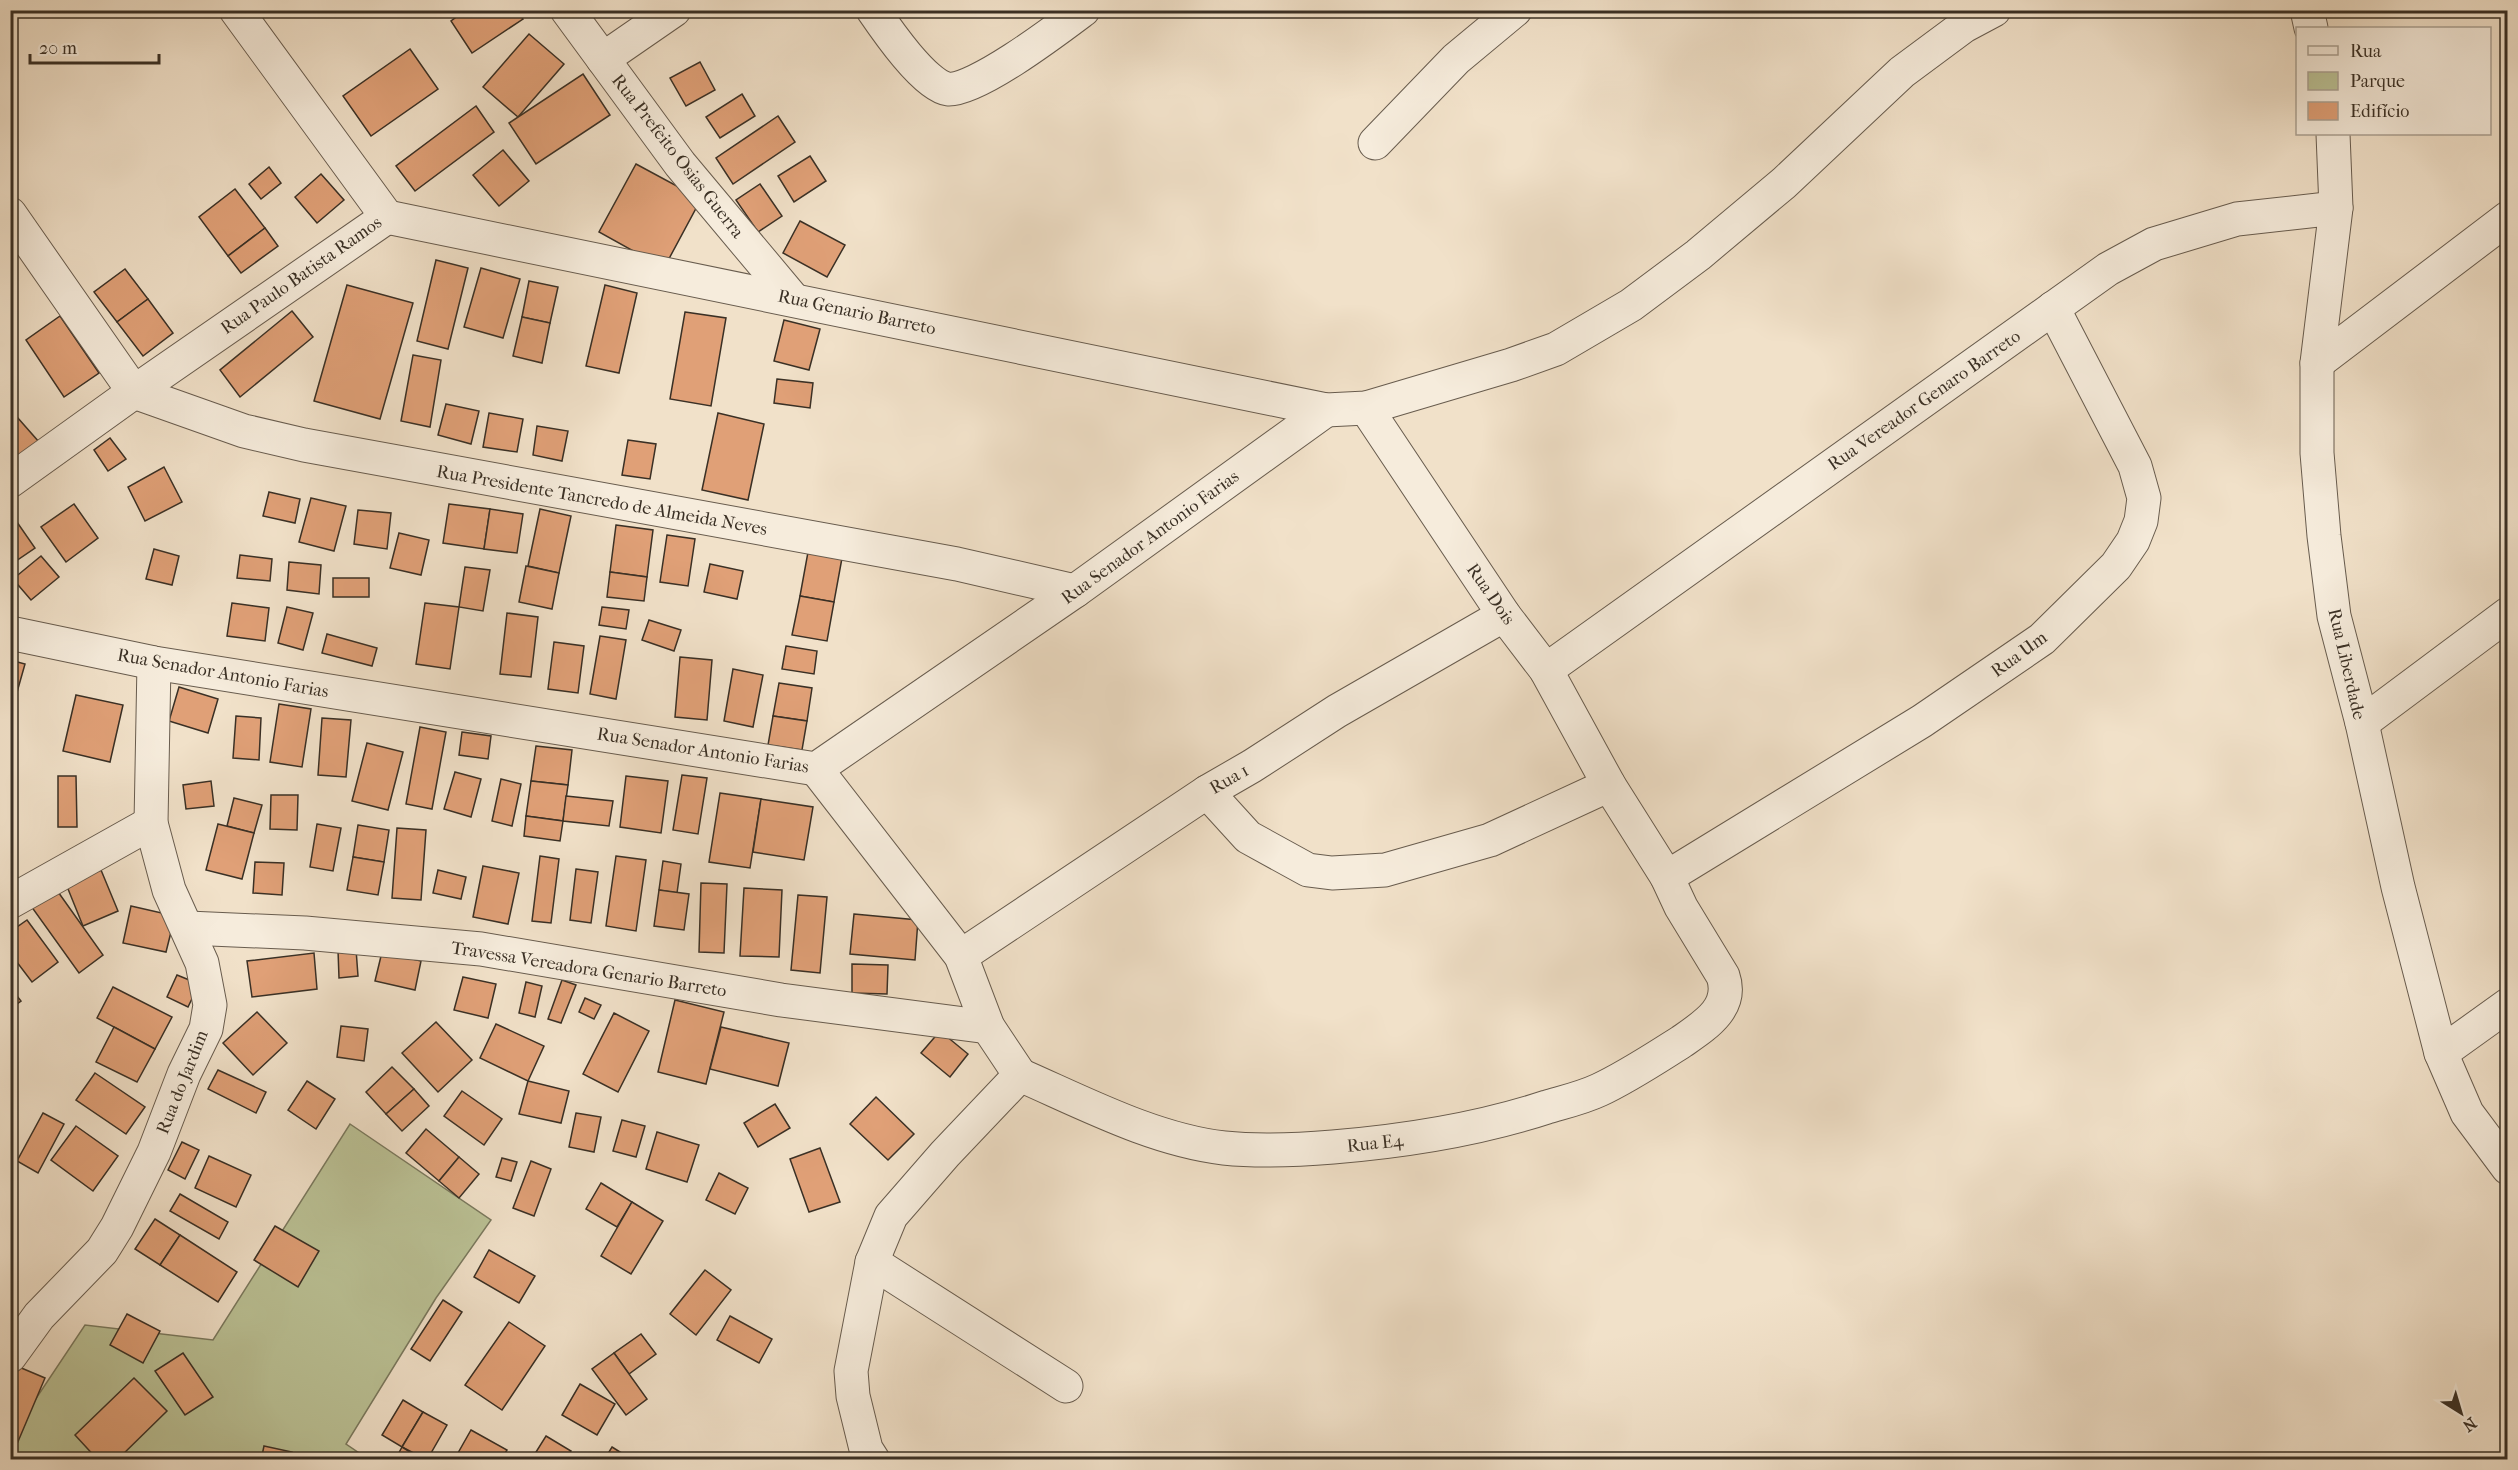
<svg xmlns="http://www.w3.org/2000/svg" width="2518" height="1470" font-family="'IM FELL French Canon',serif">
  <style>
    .green { fill: #bbc296; stroke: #7a795e; stroke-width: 1.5 }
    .building { fill: #e0a077; stroke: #3a3025; stroke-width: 1.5 }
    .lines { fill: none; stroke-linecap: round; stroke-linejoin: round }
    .minor-casing { stroke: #685c4e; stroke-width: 35 }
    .tertiary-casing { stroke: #685c4e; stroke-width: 35 }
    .minor { stroke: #f6ecdc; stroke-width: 33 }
    .tertiary { stroke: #f6ecdc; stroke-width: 33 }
    .labels { text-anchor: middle; stroke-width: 6; stroke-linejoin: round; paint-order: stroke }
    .street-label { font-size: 18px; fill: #3a3025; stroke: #f6ecdc }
  </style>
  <rect width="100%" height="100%" fill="#f1e1c9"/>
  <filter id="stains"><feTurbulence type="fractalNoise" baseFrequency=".00333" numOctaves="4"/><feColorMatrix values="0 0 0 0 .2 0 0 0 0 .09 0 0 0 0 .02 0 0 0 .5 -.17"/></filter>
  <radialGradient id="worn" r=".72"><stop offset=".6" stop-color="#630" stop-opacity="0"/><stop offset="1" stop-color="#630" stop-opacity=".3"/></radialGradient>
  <polygon class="green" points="350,1124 491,1220 436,1298 346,1444 368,1459 11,1460 11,1436 85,1325 213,1340"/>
  <g class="building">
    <polygon points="466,10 517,10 523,19 472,53 451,21"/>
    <polygon points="529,34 564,64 518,117 483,87"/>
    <polygon points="410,49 438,89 371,136 343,96"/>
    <polygon points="700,62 715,90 686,106 670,78"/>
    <polygon points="583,74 610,115 536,164 509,123"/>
    <polygon points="742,94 755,116 720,138 706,117"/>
    <polygon points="476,106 494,132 415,191 396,166"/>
    <polygon points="778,116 795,142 733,184 716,158"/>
    <polygon points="503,150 529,181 499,206 473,175"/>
    <polygon points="810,156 826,181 794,202 778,176"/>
    <polygon points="636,164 701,199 664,268 599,232"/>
    <polygon points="269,167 281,183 261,199 249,184"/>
    <polygon points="321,174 344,200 317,223 295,197"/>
    <polygon points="760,184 782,216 758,232 736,200"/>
    <polygon points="235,189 265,228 228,256 199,217"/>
    <polygon points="800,221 845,245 827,277 783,253"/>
    <polygon points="265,228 278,246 241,273 228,256"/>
    <polygon points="436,260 468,268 448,349 417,341"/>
    <polygon points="481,268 520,279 503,338 464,327"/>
    <polygon points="125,269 148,299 117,322 94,292"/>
    <polygon points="529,281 558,287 550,323 522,317"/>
    <polygon points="347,285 413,303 380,419 314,401"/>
    <polygon points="605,285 637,293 619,373 586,366"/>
    <polygon points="148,299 173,333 143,356 117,322"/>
    <polygon points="292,311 313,337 240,397 220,370"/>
    <polygon points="685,312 726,318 711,406 670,399"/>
    <polygon points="60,316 99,373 64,397 26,340"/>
    <polygon points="522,317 550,323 542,363 513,356"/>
    <polygon points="784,320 820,329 809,370 774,361"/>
    <polygon points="413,355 441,360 430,427 401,421"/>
    <polygon points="777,379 813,383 810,408 774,403"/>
    <polygon points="446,404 479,411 471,444 438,435"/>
    <polygon points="10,409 39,442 10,466"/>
    <polygon points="489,413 523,419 517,452 483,447"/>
    <polygon points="718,413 764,424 748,500 702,490"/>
    <polygon points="537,426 568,431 562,461 533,455"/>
    <polygon points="110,438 126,459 108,471 94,450"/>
    <polygon points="628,440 656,444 650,479 622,475"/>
    <polygon points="164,467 182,502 145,521 128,487"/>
    <polygon points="269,492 300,499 295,523 263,516"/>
    <polygon points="311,498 346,506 334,551 299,542"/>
    <polygon points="74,504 98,538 66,562 41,527"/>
    <polygon points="449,504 490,509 484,549 443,543"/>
    <polygon points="490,509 523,514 517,553 484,549"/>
    <polygon points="540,509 571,516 559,573 528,566"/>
    <polygon points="358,510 391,513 387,549 354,544"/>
    <polygon points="10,512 35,548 10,565"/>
    <polygon points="616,525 653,530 647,577 610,572"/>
    <polygon points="399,533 429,540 421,575 390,568"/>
    <polygon points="667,535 695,539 688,586 660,582"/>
    <polygon points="154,549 179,556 172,585 146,579"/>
    <polygon points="808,552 842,558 834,602 800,596"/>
    <polygon points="240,555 272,559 270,581 237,578"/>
    <polygon points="41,556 59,577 31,600 13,579"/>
    <polygon points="289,562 321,565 319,594 287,590"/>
    <polygon points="710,564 743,571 737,599 704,592"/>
    <polygon points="526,566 559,573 552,609 519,602"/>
    <polygon points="465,567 490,570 483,611 459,607"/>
    <polygon points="610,572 647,577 644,601 607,597"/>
    <rect x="333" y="578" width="36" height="19"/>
    <polygon points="800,596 834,602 827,641 792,635"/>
    <polygon points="232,603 269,608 265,641 227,636"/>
    <polygon points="425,603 459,607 450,669 416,664"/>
    <polygon points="287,607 313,613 303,650 278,643"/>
    <polygon points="602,607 629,610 626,629 599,625"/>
    <polygon points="507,613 538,617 531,677 500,674"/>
    <polygon points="649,620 681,630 674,651 642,640"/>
    <polygon points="327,634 377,648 372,666 322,653"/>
    <polygon points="600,636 626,640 616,699 590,694"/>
    <polygon points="554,642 584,646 578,693 548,689"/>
    <polygon points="786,646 817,651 814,674 782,669"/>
    <polygon points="680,657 712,660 707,720 675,717"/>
    <polygon points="10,660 25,664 10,717"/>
    <polygon points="733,669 763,675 753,727 724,721"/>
    <polygon points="779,683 812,688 807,721 773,716"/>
    <polygon points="179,687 218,699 208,733 169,721"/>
    <polygon points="76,695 123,705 110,762 63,751"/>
    <polygon points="279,704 311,709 302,767 270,762"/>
    <polygon points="236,716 261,718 259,760 233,758"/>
    <polygon points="773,716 807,721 802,750 768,745"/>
    <polygon points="322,718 351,720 346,777 318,775"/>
    <polygon points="420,727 446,732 432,809 406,804"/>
    <polygon points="462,732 491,736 488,759 459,755"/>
    <polygon points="367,743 403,752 388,810 352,801"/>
    <polygon points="536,746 572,750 568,785 531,781"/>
    <polygon points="455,772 481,779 471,817 444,809"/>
    <polygon points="682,775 707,778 698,834 673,830"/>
    <polygon points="58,776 76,776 77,827 58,827"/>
    <polygon points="626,776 668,781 661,833 620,827"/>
    <polygon points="501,779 521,784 512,826 492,821"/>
    <polygon points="211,781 214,806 186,809 183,785"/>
    <polygon points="531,781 568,785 563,821 526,816"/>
    <polygon points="720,793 761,799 750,868 709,862"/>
    <polygon points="271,795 298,795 297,830 270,829"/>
    <polygon points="566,796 613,801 609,826 563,821"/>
    <polygon points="234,798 262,805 254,833 227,826"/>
    <polygon points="761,799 813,807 804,860 753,852"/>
    <polygon points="526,816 563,821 560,841 524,836"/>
    <polygon points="218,824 254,833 242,879 206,870"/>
    <polygon points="317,824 341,828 333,871 310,867"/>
    <polygon points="358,825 389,830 384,862 353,857"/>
    <polygon points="397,828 426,830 421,900 392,898"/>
    <polygon points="540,856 559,859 551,923 532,921"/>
    <polygon points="616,856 646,860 636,931 606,926"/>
    <polygon points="353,857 384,862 378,895 347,890"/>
    <polygon points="663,861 681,864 677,893 659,890"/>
    <polygon points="255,862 284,863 282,895 253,893"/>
    <polygon points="483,866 519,873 508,924 473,917"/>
    <polygon points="576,869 598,872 591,923 570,920"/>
    <polygon points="101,870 118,911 83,926 66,884"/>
    <polygon points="438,870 466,877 461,899 433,893"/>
    <polygon points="701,883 727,884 724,953 699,952"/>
    <polygon points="744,888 782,890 779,957 740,956"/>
    <polygon points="56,889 103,955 79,973 31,906"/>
    <polygon points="659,890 689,894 684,930 654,926"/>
    <polygon points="798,895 827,897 820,973 791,970"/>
    <polygon points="131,906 175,916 166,952 123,943"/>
    <polygon points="854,914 918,920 915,960 850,954"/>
    <polygon points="27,920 58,962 32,982 10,953 10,932"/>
    <polygon points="356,949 358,976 339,978 338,950"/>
    <polygon points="382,952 421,961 415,990 375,981"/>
    <polygon points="314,953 317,989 252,997 247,961"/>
    <polygon points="852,964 888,965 887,994 852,993"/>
    <polygon points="177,975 199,984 188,1007 167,997"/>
    <polygon points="463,977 496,984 488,1018 454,1010"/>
    <polygon points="562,980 576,985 561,1023 548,1019"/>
    <polygon points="526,982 542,986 535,1017 519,1013"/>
    <polygon points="10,987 21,1001 10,1009"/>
    <polygon points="113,987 172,1017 155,1049 97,1018"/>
    <polygon points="585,998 601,1005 594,1019 579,1012"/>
    <polygon points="675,1000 724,1012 706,1084 658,1072"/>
    <polygon points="257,1012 287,1043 253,1075 223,1043"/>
    <polygon points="614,1013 649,1031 618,1092 583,1074"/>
    <polygon points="436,1022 472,1060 438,1092 402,1053"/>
    <polygon points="496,1024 544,1046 528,1081 480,1058"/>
    <polygon points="341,1026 368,1029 364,1061 337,1057"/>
    <polygon points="114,1027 155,1049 137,1082 96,1062"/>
    <polygon points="721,1027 789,1043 778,1086 710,1069"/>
    <polygon points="940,1031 968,1054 950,1077 921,1053"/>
    <polygon points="392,1067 414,1089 386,1114 366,1092"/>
    <polygon points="218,1070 266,1092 256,1113 208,1089"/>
    <polygon points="95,1073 145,1107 126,1134 76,1100"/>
    <polygon points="307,1081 335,1099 316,1129 288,1110"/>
    <polygon points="528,1081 569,1091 561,1123 519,1114"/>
    <polygon points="414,1089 429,1106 402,1131 386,1114"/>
    <polygon points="462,1091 502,1119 484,1145 444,1116"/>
    <polygon points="876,1097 914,1134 888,1160 850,1124"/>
    <polygon points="775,1104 790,1128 758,1147 744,1123"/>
    <polygon points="43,1113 64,1124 38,1173 17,1161"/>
    <polygon points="576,1113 601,1117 594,1152 569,1147"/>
    <polygon points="622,1120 645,1126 636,1157 613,1151"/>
    <polygon points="76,1126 118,1156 93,1191 51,1160"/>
    <polygon points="426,1129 459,1157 439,1181 406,1153"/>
    <polygon points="657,1132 699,1145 687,1182 646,1169"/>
    <polygon points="182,1142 199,1150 185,1179 168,1170"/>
    <polygon points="820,1148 840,1202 809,1212 790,1159"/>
    <polygon points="209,1156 251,1175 236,1207 195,1188"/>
    <polygon points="459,1157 479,1174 459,1198 439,1181"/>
    <polygon points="502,1158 517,1162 511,1181 496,1177"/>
    <polygon points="531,1161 551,1169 534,1216 513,1208"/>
    <polygon points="719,1173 748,1188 735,1214 706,1200"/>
    <polygon points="601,1183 632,1202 617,1227 586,1209"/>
    <polygon points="180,1194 228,1222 219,1239 170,1211"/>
    <polygon points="632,1202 663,1221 631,1274 601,1256"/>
    <polygon points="155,1219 180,1235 160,1265 135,1249"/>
    <polygon points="275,1226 319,1251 298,1287 254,1260"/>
    <polygon points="180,1235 237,1272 218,1302 160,1265"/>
    <polygon points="489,1250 535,1276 519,1303 474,1277"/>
    <polygon points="705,1270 731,1290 696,1335 670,1314"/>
    <polygon points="443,1300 462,1312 430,1361 411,1349"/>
    <polygon points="127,1314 160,1331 143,1363 110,1345"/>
    <polygon points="730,1316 772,1339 759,1363 717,1340"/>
    <polygon points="509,1322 545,1346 502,1410 465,1385"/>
    <polygon points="641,1334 656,1354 629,1374 614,1353"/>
    <polygon points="183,1353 213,1397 185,1415 155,1371"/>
    <polygon points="614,1353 647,1399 626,1415 592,1369"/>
    <polygon points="19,1367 45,1378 14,1451 10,1449 10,1388"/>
    <polygon points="134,1378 167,1411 117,1460 98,1460 75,1435"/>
    <polygon points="580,1384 615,1404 597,1435 562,1415"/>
    <polygon points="403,1400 423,1412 402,1447 382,1435"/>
    <polygon points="423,1412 447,1425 427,1460 402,1447"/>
    <polygon points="471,1430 507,1450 501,1460 454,1460"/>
    <polygon points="546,1436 571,1451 565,1460 531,1460"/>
    <polygon points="264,1446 292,1452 290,1460 261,1460"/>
    <polygon points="402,1447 423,1460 395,1460"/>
    <polygon points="612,1447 628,1457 626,1460 604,1460"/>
  </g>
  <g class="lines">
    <g class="minor-casing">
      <g id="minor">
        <polyline points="236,10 387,217"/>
        <polyline points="567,10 680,164 793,299"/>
        <path d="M 873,10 C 886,29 925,86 948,89 C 975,92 1059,28 1083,10"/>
        <polyline points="603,59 674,10"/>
        <polyline points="1375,143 1456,59 1515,10"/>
        <polyline points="10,214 134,392 244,431 304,445 957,564 1075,591"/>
        <polyline points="387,217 1326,410 1366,408 1511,365 1556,349 1631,305 1698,255 1784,183 1902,72 1964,26 1994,10"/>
        <polyline points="2317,363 2508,218"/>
        <polyline points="10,481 134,392 387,217"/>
        <polyline points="10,633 154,663 816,769 1075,591 1326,410"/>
        <polyline points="1546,670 2108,269 2154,244 2237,219 2336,208"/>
        <polyline points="2362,723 2508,614"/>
        <polyline points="816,769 961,956 988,1027 1020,1075"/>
        <polyline points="1207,792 1248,837 1308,870 1332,873 1385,870 1490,840 1609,785"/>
        <polyline points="1667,877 1922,721 2042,639 2116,566 2133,541 2141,521 2144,498 2135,466 2053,308"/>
        <polyline points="10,902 151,823"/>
        <polyline points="188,928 305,933 481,949 781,1000 988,1027"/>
        <polyline points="961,956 1207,792 1252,766 1337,711 1504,615"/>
        <polyline points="2441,1053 2508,1005"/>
        <path d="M 1020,1075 C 1084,1103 1154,1140 1224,1148 C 1261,1152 1297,1150 1333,1147 C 1406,1141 1477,1130 1547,1107 C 1564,1102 1582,1098 1599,1090 C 1627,1077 1654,1059 1681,1042 C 1704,1026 1734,1008 1723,976 L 1681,907 L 1667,877 L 1609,785 L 1546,670 L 1504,615 L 1366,408"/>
        <polyline points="872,1262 1066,1386"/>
        <polyline points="10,1356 39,1316 102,1251 117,1227 154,1152 184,1074 206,1029 210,1005 202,963 169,890 151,823 154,663"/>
        <polyline points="873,1460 866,1449 853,1396 851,1371 872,1262 891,1216 945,1154 1020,1075"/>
      </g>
    </g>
    <g class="tertiary-casing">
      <g id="tertiary">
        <polyline points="2307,10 2311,28"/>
        <polyline points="2333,134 2336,208 2317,363 2317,453 2324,536 2334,616 2362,723 2398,887 2441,1053 2467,1113 2508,1168"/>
      </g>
    </g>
    <use href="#minor" class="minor"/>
    <use href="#tertiary" class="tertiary"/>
  </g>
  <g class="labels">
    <g class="street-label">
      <text transform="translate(678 156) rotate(52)" y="6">Rua Prefeito Osias Guerra</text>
      <text transform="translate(301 275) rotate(-35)" y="6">Rua Paulo Batista Ramos</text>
      <text transform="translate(857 312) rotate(12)" y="6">Rua Genario Barreto</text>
      <text transform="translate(1924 400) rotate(-35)" y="6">Rua Vereador Genaro Barreto</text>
      <text transform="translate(602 500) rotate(10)" y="6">Rua Presidente Tancredo de Almeida Neves</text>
      <text transform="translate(1150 537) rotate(-36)" y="6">Rua Senador Antonio Farias</text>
      <text transform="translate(1491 594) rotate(55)" y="6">Rua Dois</text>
      <text transform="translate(2019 654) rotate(-36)" y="6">Rua Um</text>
      <text transform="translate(2347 664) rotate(77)" y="6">Rua Liberdade</text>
      <text transform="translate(223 673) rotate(10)" y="6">Rua Senador Antonio Farias</text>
      <text transform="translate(703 750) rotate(9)" y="6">Rua Senador Antonio Farias</text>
      <text transform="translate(1229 779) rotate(-30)" y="6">Rua 1</text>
      <text transform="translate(589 969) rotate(9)" y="6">Travessa Vereadora Genario Barreto</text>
      <text transform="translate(182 1082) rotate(-68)" y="6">Rua do Jardim</text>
      <text transform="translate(1375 1143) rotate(-6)" y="6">Rua E4</text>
    </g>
  </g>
  <rect width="2518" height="1470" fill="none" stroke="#f1e1c9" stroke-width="36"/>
  <rect x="12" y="12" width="2494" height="1446" fill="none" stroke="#3a3025" stroke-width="3"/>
  <rect x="18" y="18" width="2482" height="1434" fill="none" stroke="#3a3025" stroke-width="1.5"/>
  <rect x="2296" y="27" width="195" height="108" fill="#f6ecdc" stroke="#aba193" stroke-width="1.5"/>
  <rect x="2308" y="46" width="30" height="9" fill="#f6ecdc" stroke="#aba193" stroke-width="1.5"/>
  <text x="2350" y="57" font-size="18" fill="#3a3025">Rua</text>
  <rect x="2308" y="72" width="30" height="18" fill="#bbc296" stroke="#aba193" stroke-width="1.5"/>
  <text x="2350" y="87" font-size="18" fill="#3a3025">Parque</text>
  <rect x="2308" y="102" width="30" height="18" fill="#e0a077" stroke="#aba193" stroke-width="1.5"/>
  <text x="2350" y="117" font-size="18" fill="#3a3025">Edifício</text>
  <g transform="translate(2461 1413) rotate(143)" stroke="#f6ecdc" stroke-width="4.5" paint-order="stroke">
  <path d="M0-4.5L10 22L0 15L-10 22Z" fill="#3a3025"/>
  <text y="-9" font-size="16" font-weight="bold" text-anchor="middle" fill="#3a3025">N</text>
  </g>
  <path d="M30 54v9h129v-9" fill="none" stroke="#3a3025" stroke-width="3"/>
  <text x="39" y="54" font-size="18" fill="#3a3025" stroke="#f6ecdc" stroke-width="4.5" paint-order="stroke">20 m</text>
  <rect width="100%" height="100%" filter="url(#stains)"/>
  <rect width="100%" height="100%" fill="url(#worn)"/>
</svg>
